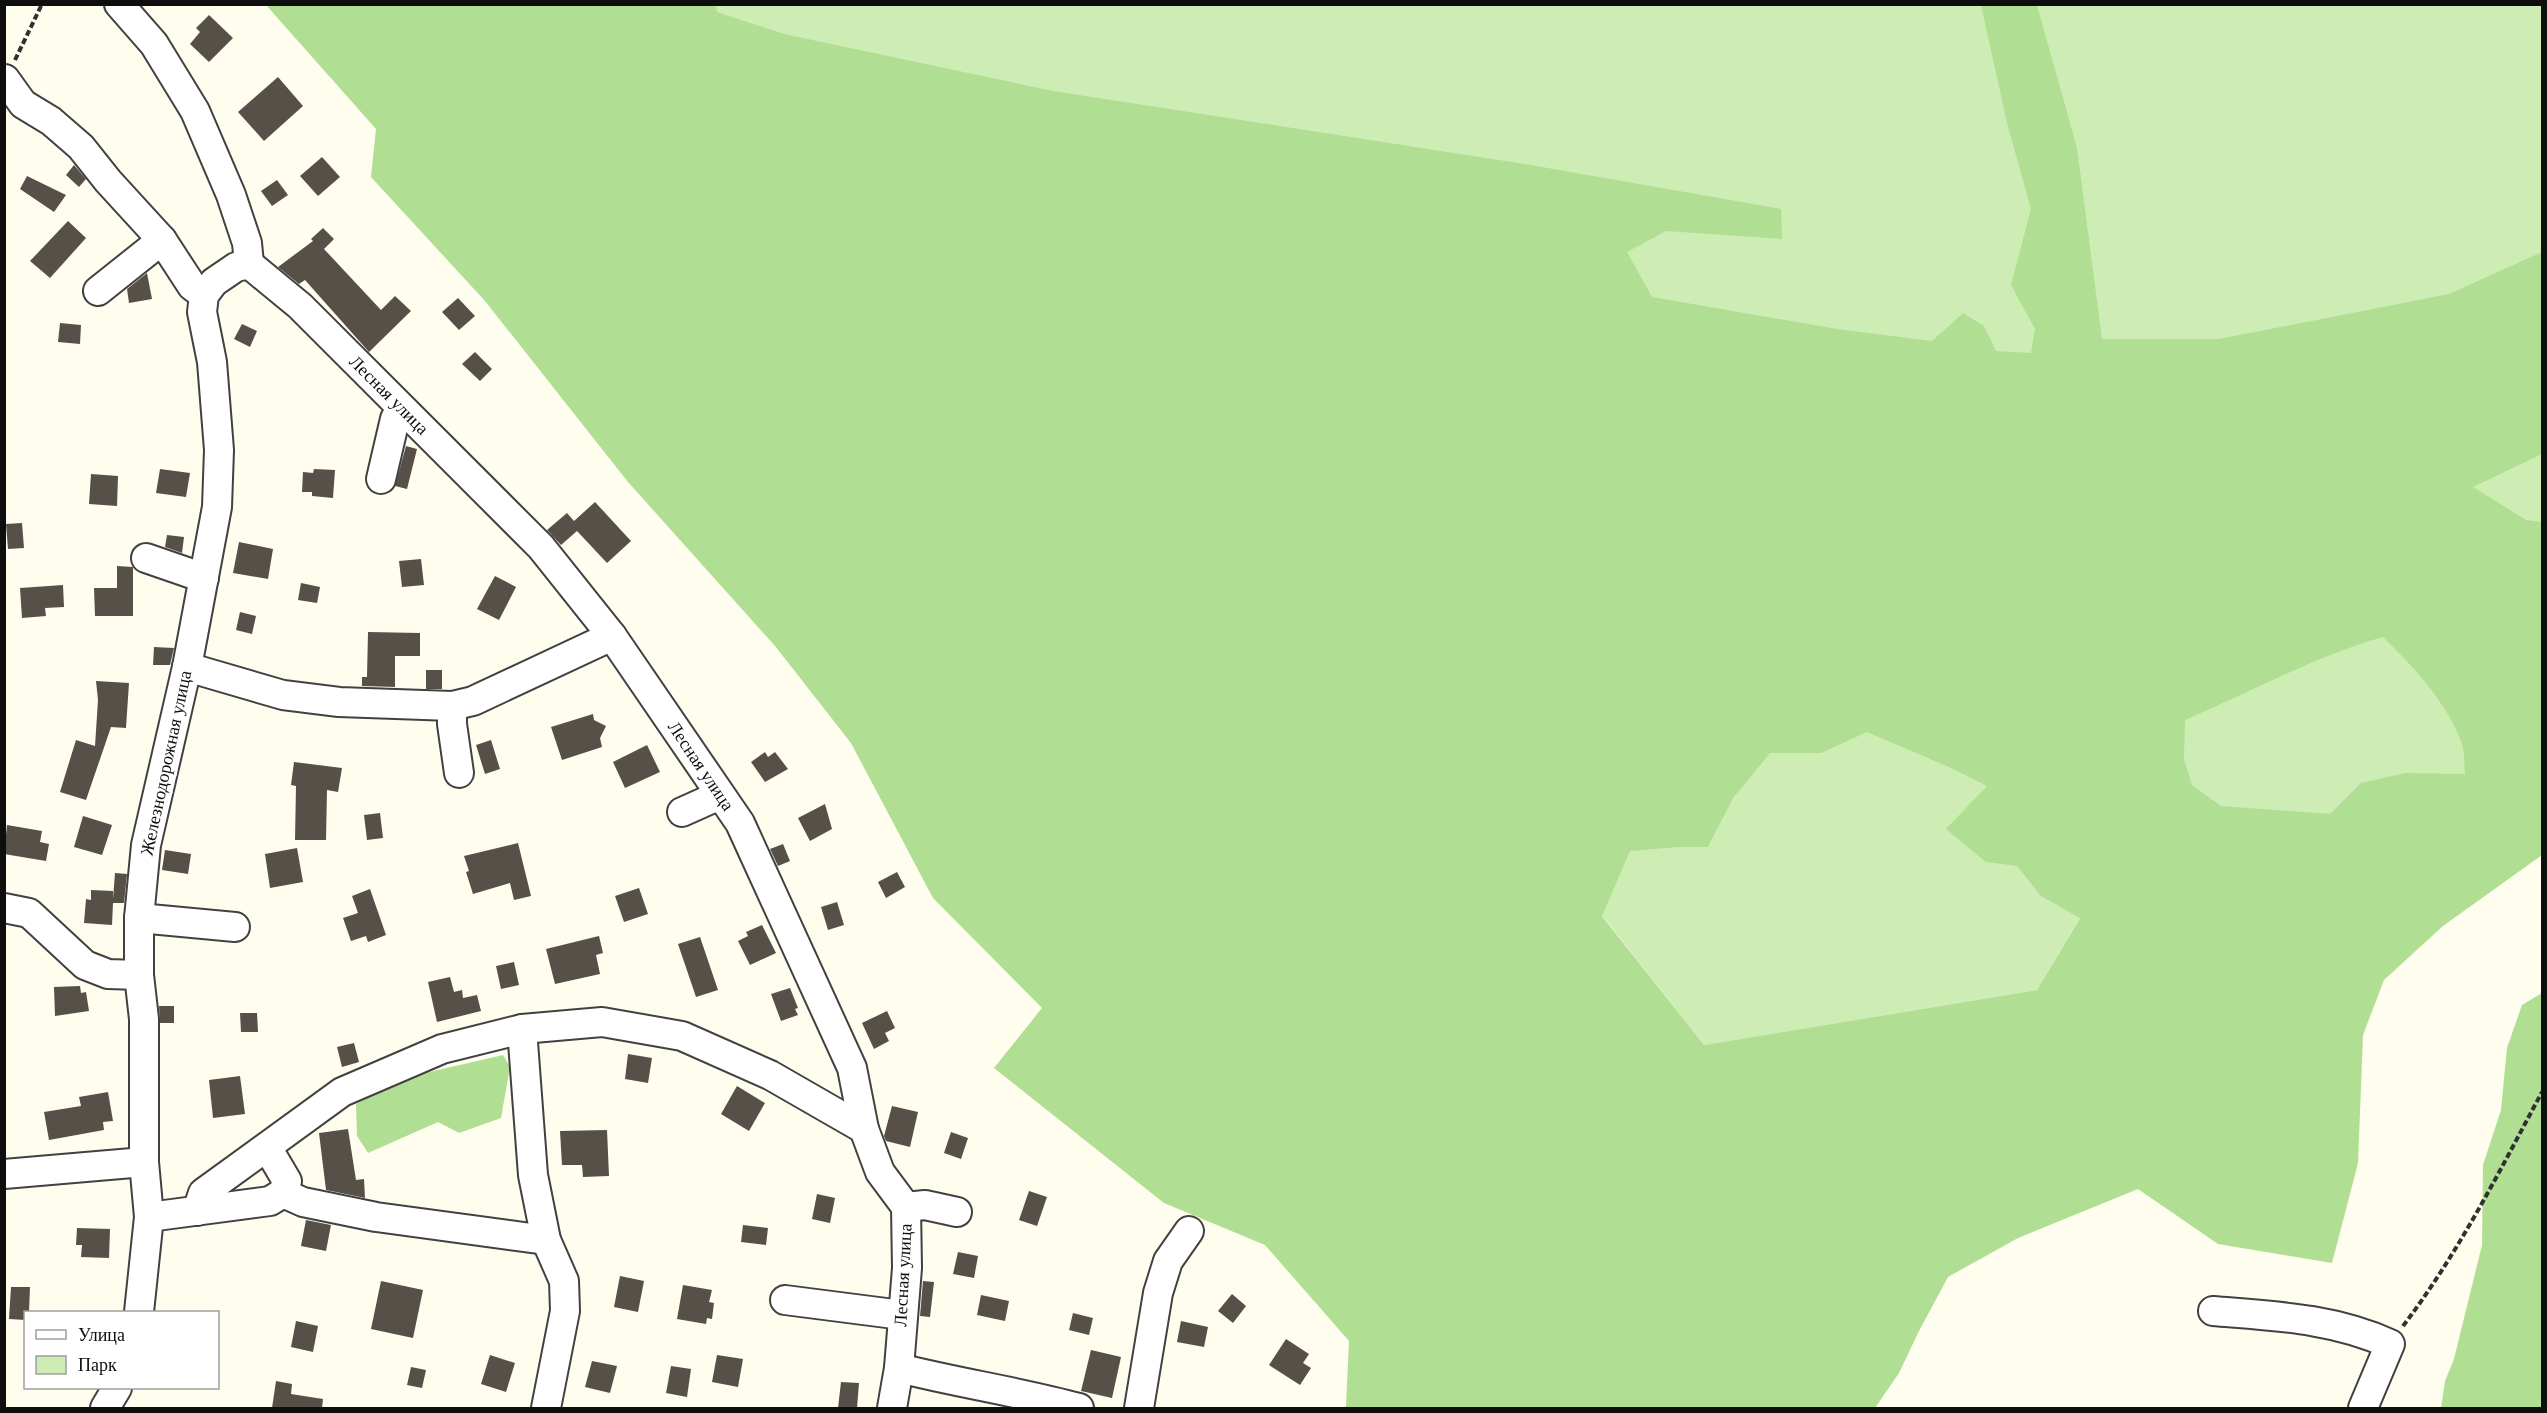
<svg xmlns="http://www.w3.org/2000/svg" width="2547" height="1413" font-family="'Times New Roman',serif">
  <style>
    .green { fill: #ceedb5 }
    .forest { fill: #b0de93; fill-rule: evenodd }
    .building { fill: #575049 }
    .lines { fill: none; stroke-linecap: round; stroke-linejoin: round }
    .minor-casing { stroke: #414141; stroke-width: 32 }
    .path { stroke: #303030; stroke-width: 4; stroke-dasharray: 6 3; stroke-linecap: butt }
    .minor { stroke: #fff; stroke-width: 28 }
    .labels { text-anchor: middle; stroke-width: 6; stroke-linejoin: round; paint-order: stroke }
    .street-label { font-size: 18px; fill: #0e0e0e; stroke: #fff }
  </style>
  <rect width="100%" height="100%" fill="#fffdee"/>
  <polygon class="green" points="694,5 2542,5 2542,841 2503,859 2153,794 2037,990 1704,1045 1602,915"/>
  <g class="forest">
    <path d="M 266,5 L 716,5 L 717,12 L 784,34 L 1053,91 L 1525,164 L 1781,209 L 1782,239 L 1666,231 L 1627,252 L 1652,297 L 1837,329 L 1932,341 L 1963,313 L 1984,326 L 1996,351 L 2031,353 L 2035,329 L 2011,285 L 2031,209 L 2007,123 L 1981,5 L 2037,5 L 2077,148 L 2102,339 L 2219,339 L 2449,294 L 2542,252 L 2542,454 L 2473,487 L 2526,520 L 2542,522 L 2542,855 L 2443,926 L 2384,980 L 2363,1035 L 2358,1163 L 2332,1263 L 2218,1244 L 2138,1189 L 2018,1238 L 1948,1277 L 1919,1331 L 1899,1373 L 1875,1408 L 1343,1408 L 1346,1406 L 1349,1341 L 1265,1245 L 1164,1203 L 994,1068 L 1042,1008 L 933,898 L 851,743 L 775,646 L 628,482 L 485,301 L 371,177 L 376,129 ZM 2383,637 C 2413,666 2446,702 2461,741 C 2465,751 2464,764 2465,774 L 2405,773 L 2361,783 L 2330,814 L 2221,806 L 2192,785 L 2184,759 L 2185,720 C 2251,692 2313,657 2383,637 ZM 1867,732 L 1949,767 L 1987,786 L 1946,829 L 1986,862 L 2017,866 L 2041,896 L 2080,918 L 2037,990 L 1704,1045 L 1602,916 L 1630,851 L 1678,847 L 1708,847 L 1733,798 L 1770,753 L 1821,753 Z"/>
    <polygon points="2542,993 2542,1408 2441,1408 2445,1381 2454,1359 2482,1245 2483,1165 2501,1110 2507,1048 2522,1005"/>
    <polygon points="503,1055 510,1067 501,1118 459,1133 438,1122 368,1153 357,1136 356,1104 399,1079"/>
  </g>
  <g class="building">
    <polygon points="209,15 233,38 209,62 190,44 200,32 196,28"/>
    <polygon points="278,77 303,106 264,141 238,112"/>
    <polygon points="322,157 340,177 318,196 300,176"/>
    <polygon points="74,165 86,179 79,187 66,175"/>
    <polygon points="27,176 66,195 54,212 20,189"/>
    <polygon points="277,180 288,195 272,206 261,191"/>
    <polygon points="68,221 86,238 50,278 30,261"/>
    <polygon points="323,228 334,239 324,249 381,310 395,296 411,311 369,352 305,280 299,284 278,267 313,241 311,239"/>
    <polygon points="147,273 152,299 129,303 127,289"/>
    <polygon points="458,298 475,316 459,330 442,312"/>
    <polygon points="60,323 81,325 80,344 58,342"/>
    <polygon points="242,324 257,331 250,347 234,339"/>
    <polygon points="475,352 492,369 480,381 462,364"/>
    <polygon points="406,446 417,449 407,489 395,486"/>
    <polygon points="160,469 190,473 186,497 156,493"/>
    <polygon points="314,469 335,470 333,498 312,496 312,492 302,492 303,472 313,473"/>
    <polygon points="91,474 118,476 117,506 89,504"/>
    <polygon points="595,502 631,541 607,563 577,531 561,545 547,530 567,513 574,521"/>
    <polygon points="22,523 24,548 8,549 6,524"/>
    <polygon points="167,535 184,537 182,553 165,547"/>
    <polygon points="239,542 273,549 268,579 233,573"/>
    <polygon points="421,559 424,585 402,587 399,561"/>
    <polygon points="117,566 133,567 133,616 95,616 94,588 117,588"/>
    <polygon points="495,576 516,587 499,620 477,609"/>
    <polygon points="301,583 320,587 317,603 298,600"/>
    <polygon points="63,585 64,607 45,608 46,616 22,618 20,588"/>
    <polygon points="240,612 256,616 252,634 236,630"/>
    <polygon points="368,632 420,633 420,656 395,656 395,687 362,686 362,677 367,677"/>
    <polygon points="154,647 174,648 170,665 153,665"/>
    <rect x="426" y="670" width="16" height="19"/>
    <polygon points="96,681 129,683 126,728 111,727 86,800 60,792 76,740 95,746 98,700"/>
    <polygon points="593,714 594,720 606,726 600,738 602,747 562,760 551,727"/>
    <polygon points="491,740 500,769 485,774 476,745"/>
    <polygon points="647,745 660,772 625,788 613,762"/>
    <polygon points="765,752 768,757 775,752 788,769 765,782 751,762"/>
    <polygon points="294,762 342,768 338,792 327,790 326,840 295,840 296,786 291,785"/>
    <polygon points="825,804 832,829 810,841 798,818"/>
    <polygon points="380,813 383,838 367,840 364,815"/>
    <polygon points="83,816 112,825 102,855 74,847"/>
    <polygon points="7,825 42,831 40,842 49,844 46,861 4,854"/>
    <polygon points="518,843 531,896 514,900 510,883 473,894 466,872 469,871 464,856"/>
    <polygon points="783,844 790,861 778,866 770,849"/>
    <polygon points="297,848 303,882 270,888 265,854"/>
    <polygon points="165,850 191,854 188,874 162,870"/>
    <polygon points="897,872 905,887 886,898 878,882"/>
    <polygon points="115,873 127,874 124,903 113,903 112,925 84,923 86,899 91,900 91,890 113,891 113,899"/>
    <polygon points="639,888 648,914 624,922 615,896"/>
    <polygon points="370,889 386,935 368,942 366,936 351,941 343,918 358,913 352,896"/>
    <polygon points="837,902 844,925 828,930 821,907"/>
    <polygon points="762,925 776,953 750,965 738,941 748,936 746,932"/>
    <polygon points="599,936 603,953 596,955 600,974 555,984 546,949"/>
    <polygon points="700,937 718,990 696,997 678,944"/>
    <polygon points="514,962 519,985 501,989 496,966"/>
    <polygon points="450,977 454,992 462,990 463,998 477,995 481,1011 437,1022 428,982"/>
    <polygon points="80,986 81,993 86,992 89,1011 55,1016 54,987"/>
    <polygon points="790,988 798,1008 795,1009 798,1015 781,1021 771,994"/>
    <polygon points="159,1006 174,1006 174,1023 160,1023"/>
    <polygon points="887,1011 895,1028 885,1033 889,1041 874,1049 862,1023"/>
    <polygon points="240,1013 257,1013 258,1032 241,1032"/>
    <polygon points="354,1043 359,1062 342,1067 337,1047"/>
    <polygon points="628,1054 652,1058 648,1083 625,1079"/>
    <polygon points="240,1076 245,1114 213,1118 209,1080"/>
    <polygon points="737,1086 765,1103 749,1131 721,1114"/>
    <polygon points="108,1092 113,1121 103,1122 104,1130 49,1140 44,1112 81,1106 79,1097"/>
    <polygon points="892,1106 918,1112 910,1147 886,1141 884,1136"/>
    <polygon points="348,1129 356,1180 364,1179 365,1198 326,1190 319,1133"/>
    <polygon points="607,1130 609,1176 583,1177 582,1165 562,1165 560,1131"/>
    <polygon points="951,1132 968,1138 961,1159 944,1153"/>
    <polygon points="1029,1191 1047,1197 1037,1226 1019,1220"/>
    <polygon points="817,1194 835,1198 830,1223 812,1219"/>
    <polygon points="306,1220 331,1225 326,1251 301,1246"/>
    <polygon points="743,1225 768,1228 766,1245 741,1242"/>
    <polygon points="77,1228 110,1229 109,1258 81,1257 82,1245 76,1245"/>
    <polygon points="958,1252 978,1256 974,1278 953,1274"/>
    <polygon points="620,1276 644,1281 638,1312 614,1307"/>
    <polygon points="381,1281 423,1290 413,1338 371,1329"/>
    <polygon points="923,1281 934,1282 930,1317 920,1316"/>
    <polygon points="683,1285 712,1290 709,1302 714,1303 712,1319 707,1318 706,1324 677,1319"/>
    <polygon points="11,1287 30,1287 29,1312 26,1312 26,1320 9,1319"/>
    <polygon points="1232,1294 1246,1306 1233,1323 1218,1311"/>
    <polygon points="981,1295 1009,1301 1005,1321 977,1315"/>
    <polygon points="1073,1313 1093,1318 1089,1335 1069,1330"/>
    <polygon points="296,1321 318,1326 313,1352 291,1347"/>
    <polygon points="1181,1321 1208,1327 1204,1347 1177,1342"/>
    <polygon points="1286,1339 1309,1354 1303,1363 1311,1368 1300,1385 1269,1365"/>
    <polygon points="1091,1350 1121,1357 1112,1398 1081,1391"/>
    <polygon points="490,1355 515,1363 506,1392 481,1384"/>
    <polygon points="717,1355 743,1359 738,1387 712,1382"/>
    <polygon points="592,1361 617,1366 610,1393 585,1387"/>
    <polygon points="671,1366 691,1369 687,1397 666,1393"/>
    <polygon points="411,1367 426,1370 422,1388 407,1385"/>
    <polygon points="276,1381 292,1384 291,1394 323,1399 322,1408 272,1408"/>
    <polygon points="841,1382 859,1383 857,1408 838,1408"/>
  </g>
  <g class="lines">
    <g class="minor-casing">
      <g id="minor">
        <polyline points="119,4 154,44 195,111 231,195 247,243 249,264"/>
        <polyline points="5,79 23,104 51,121 81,147 108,181 162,240 192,286 204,295"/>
        <polyline points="98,291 162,240"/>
        <polyline points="381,479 395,419 401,408"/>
        <polyline points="146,558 204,578"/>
        <polyline points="187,667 283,695 339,702 452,706 473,701 612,636"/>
        <polyline points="452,706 452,724 459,773"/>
        <polyline points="682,812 720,795"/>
        <polyline points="4,908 29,913 85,965 108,974 139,975"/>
        <polyline points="139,918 235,927"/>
        <polyline points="522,1029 533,1175 546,1240 564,1281 565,1311 546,1408"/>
        <polyline points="4,1174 144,1162"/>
        <polyline points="283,1193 303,1202 376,1217 546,1240"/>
        <polyline points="906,1207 925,1205 957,1212"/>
        <polyline points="197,1211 203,1193 342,1092 442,1049 522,1029 602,1022 682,1036 770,1075 864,1129"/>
        <polyline points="149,1217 270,1201 283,1193 287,1181 267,1147"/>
        <polyline points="785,1300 902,1315"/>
        <path d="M 2213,1311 C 2274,1316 2333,1318 2390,1344 L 2363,1408"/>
        <polyline points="139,1312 149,1217 144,1162 144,1019 139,975 139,918 146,845 187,667 217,507 219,450 212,362 202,312 204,295 214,282 236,267 249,264 300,306 541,547 612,636 740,823 852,1068 864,1129 880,1172 906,1207 907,1268 899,1368 892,1408"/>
        <path d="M 899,1368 C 958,1383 1020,1392 1079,1408"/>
        <polyline points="105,1408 117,1388"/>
        <polyline points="1139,1408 1158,1293 1168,1261 1189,1231"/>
      </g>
    </g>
    <g class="path">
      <polyline points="15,60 42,4"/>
      <path d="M 2403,1326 C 2458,1254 2499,1172 2542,1092"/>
    </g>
    <use href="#minor" class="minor"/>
  </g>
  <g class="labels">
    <g class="street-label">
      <text transform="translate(389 395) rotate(45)" y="6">Лесная улица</text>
      <text transform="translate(166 763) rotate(-78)" y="6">Железнодорожная улица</text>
      <text transform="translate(701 766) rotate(56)" y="6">Лесная улица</text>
      <text transform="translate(903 1275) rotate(-87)" y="6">Лесная улица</text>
    </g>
  </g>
  <rect width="2547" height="1413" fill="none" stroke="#0e0e0e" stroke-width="12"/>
  <rect x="24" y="1311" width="195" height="78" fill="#ffffff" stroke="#9f9f9f" stroke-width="1.5"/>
  <rect x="36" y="1330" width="30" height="9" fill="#ffffff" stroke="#9f9f9f" stroke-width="1.5"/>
  <text x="78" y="1341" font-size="18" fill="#0e0e0e">Улица</text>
  <rect x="36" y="1356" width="30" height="18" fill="#ceedb5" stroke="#9f9f9f" stroke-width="1.5"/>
  <text x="78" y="1371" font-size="18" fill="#0e0e0e">Парк</text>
</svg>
